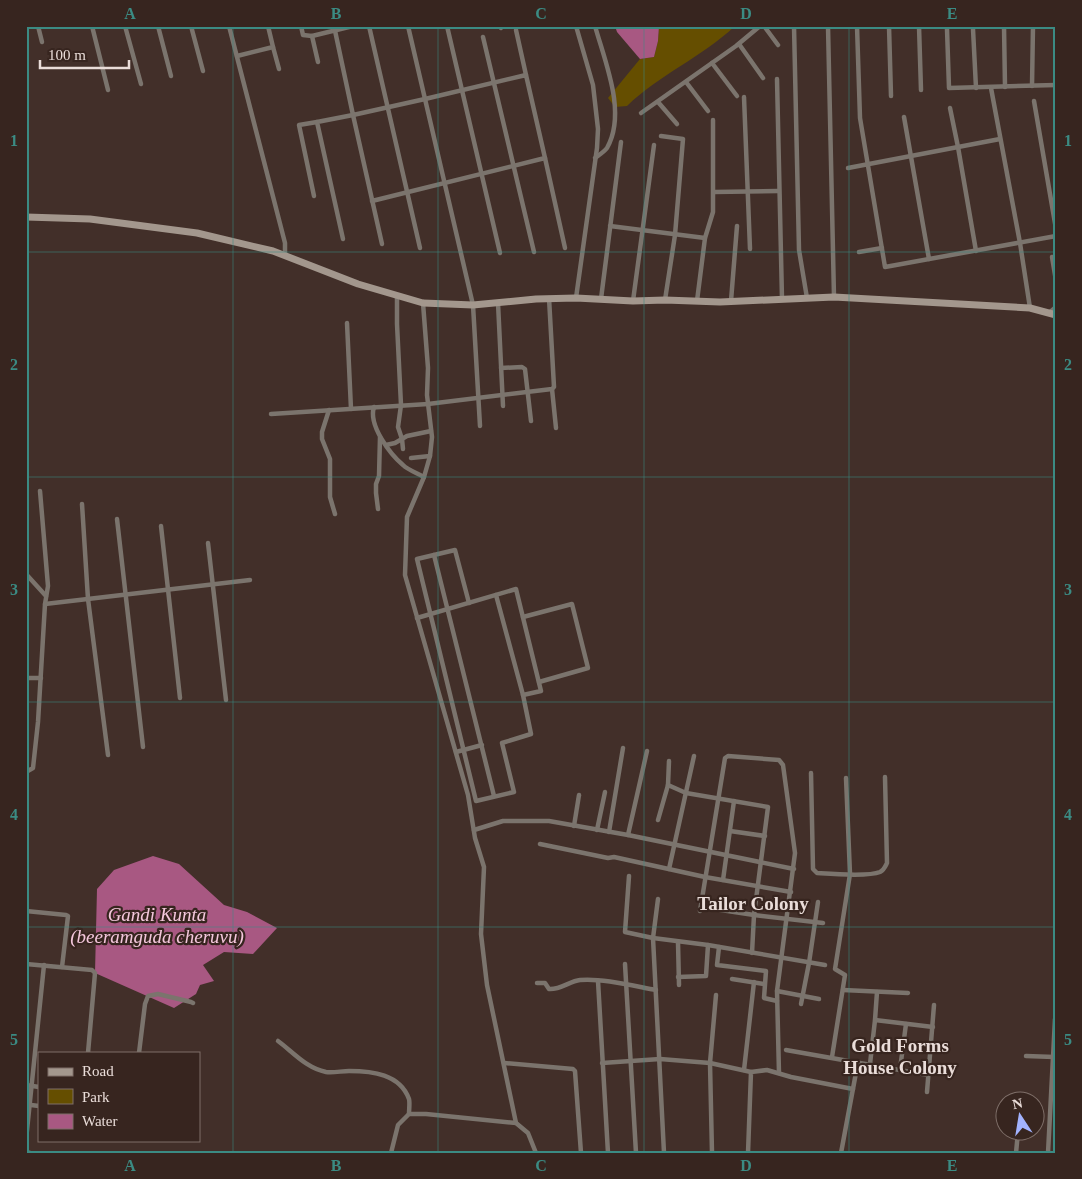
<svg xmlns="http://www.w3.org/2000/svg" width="1082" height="1179" font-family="Georgia,serif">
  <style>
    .green { fill: #654e00 }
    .water { fill: #a85882 }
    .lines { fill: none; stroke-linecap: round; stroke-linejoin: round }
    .street { stroke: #7b746d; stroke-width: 4.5 }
    .secondary { stroke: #a3978d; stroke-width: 7 }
    .grid { fill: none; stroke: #3b8b83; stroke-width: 1; stroke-opacity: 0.55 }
    .labels { text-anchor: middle; stroke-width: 4.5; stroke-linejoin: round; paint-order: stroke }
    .neighbourhood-label { font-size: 19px; font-weight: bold; fill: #eaddd9; stroke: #37251f }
    .water-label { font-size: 19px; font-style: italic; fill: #f4c7dc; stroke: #37251f }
    .neatline { fill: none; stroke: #3b8b83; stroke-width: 2 }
    .grid-label { font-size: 16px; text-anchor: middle; font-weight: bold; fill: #3b8b83 }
  </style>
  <rect width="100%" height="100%" fill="#422f29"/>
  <path class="green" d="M 659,26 L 735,26 C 702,57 659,75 627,106 L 615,107 L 608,98 L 640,59 L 654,57 L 658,41 Z"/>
  <g class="water">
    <polygon points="615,26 659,26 658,41 654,57 640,59 617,32"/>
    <polygon points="153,856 179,864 224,905 247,912 277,928 253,954 224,952 203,965 214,981 200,985 196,994 174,1008 95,973 97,889 114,870"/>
  </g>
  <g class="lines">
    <g class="street">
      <polyline points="38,26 42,42"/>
      <polyline points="92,26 108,90"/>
      <polyline points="125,26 141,84"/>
      <polyline points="158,26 171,76"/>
      <polyline points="191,26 203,71"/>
      <polyline points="229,26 285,243 285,256"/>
      <polyline points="301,26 303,35 312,36 353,26"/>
      <polyline points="334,26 353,115 425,99 473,305 480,426"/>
      <polyline points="369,26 420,248"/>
      <polyline points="447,26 500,253"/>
      <polyline points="500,26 501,28"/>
      <polyline points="576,26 593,85 598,129 597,148 576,298"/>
      <polyline points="764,26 778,45"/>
      <polyline points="794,26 799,250 807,298"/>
      <polyline points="828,26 834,297"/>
      <polyline points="857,26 860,118 885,267 1056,236"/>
      <polyline points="889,26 891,96"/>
      <polyline points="919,26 921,90"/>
      <polyline points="1004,26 1005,87"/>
      <polyline points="947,29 949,88 1056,85"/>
      <polyline points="973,29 976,88"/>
      <polyline points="516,30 526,75"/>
      <polyline points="312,36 318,62"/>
      <polyline points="483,37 534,252"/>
      <polyline points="739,44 763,78"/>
      <polyline points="273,47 279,69"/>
      <polyline points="237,56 273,47 268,26"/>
      <polyline points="712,63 737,96"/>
      <polyline points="777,79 782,299"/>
      <polyline points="686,82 708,111"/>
      <polyline points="1032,86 1033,26"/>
      <polyline points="991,88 1020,243 1030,308"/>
      <polyline points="744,97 750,249"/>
      <polyline points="1034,101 1056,229"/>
      <polyline points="658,102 677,124"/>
      <polyline points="950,108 958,147 976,251"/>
      <polyline points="641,113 736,46 760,26"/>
      <polyline points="904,117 929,259"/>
      <polyline points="661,136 683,139 675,235 665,300"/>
      <polyline points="545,158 565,248"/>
      <path d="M 595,158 C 599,155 604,152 607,148 C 627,113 605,62 595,26"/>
      <polyline points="848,168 1000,139"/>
      <polyline points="714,192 778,191"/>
      <polyline points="314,196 299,125 317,122"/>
      <polyline points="372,201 545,158 526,75 425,99 408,26"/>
      <polyline points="610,226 705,238"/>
      <polyline points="343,239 317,122 353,115 382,244"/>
      <polyline points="859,252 882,248"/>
      <polyline points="1052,257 1056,281"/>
      <polyline points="397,296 397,324 401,405 398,427 402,439 403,449"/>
      <polyline points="601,299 621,142"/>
      <polyline points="633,301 654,145"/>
      <polyline points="697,301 705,238 713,212 713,120"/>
      <polyline points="731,301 737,226"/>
      <polyline points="423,303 428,368 427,395 432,437 430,456 424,477 407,517 405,575 468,795 475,838 484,867 481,934 487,985 516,1123"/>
      <polyline points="498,303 503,406"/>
      <polyline points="1049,313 1056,307"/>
      <polyline points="347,323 351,409"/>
      <polyline points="501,368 522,367 525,369 531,421"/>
      <polyline points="552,389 556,428"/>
      <path d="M 374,407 C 368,425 390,454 403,465 C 408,470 417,473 424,477"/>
      <polyline points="329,410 322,432 322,439 330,459 330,497 335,514"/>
      <polyline points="271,414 428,404 552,389 554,387 549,298"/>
      <polyline points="386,445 395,443 407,436 431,431"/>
      <polyline points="411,458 430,456"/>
      <polyline points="82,504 88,599 108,755"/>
      <polyline points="378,509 376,493 376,484 379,476 380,437"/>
      <polyline points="117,519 143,747"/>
      <polyline points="161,526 180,698"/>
      <polyline points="208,543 226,700"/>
      <polyline points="434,555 494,796"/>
      <polyline points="26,574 46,596"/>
      <polyline points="469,603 455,550 417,559 476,801 514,792 502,743 531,734 523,695 496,595"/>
      <polyline points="45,604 250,580"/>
      <polyline points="523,617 572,604 588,668 539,682"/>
      <polyline points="417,618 516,589 541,691 523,695"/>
      <polyline points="26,678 41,678"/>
      <polyline points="647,751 628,835 794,869"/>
      <polyline points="456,752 482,745"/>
      <polyline points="26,772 33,768 38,722 45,604 48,586 40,491"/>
      <path d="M 811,773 L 813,869 L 817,873 C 832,874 868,877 880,872 C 884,870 885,867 887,863 L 885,777"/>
      <polyline points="668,785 686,793 768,807 754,915 752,953"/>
      <polyline points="658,820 668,785 669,761"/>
      <polyline points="574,826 579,795"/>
      <polyline points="474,830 503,821 549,821 628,835"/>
      <polyline points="597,830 605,792"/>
      <polyline points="730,831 765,836"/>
      <polyline points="609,832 623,748"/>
      <polyline points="540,844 608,858 614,857 705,877 791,892"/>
      <polyline points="669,869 694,756"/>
      <polyline points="629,876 625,932 653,938 708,945 825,965"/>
      <polyline points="723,880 734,801"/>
      <polyline points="658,899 653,938 664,1153"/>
      <polyline points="701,907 754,915 823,923"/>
      <polyline points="26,911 66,915 68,916 62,967"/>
      <polyline points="700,911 725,758 728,756 779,760 783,765 795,853 777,991 779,1073"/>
      <polyline points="678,942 679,985"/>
      <polyline points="719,947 717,965 766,971 764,998 777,1001"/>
      <polyline points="26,964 92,970 95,973 88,1053"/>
      <polyline points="625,964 636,1153"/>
      <polyline points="678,977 706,976 708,945"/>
      <polyline points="732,979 764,984"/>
      <polyline points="598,981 608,1153"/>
      <path d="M 537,983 L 545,983 L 549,989 C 560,990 570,981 580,980 C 602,978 634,986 656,990"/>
      <polyline points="843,990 908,993"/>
      <polyline points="777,991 819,999"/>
      <polyline points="801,1004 809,963 818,902"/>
      <polyline points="875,1020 933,1027"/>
      <path d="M 278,1041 C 293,1052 306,1068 326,1072 C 333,1073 342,1071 349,1071 C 372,1071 400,1074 409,1099 C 410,1103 409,1109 409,1114"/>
      <polyline points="786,1050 928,1075"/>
      <polyline points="139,1053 145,1004 148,996 158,994 191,1002 193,1003"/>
      <polyline points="1026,1056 1054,1057"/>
      <polyline points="832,1057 845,975 835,969 850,874 846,778"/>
      <polyline points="504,1063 573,1069 575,1071 581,1153"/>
      <polyline points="602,1063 660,1059 710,1063 751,1072"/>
      <polyline points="870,1064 875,1020 877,992"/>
      <polyline points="900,1069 906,1024"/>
      <polyline points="744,1070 754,982"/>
      <polyline points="26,1085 39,1087"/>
      <polyline points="927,1092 934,1005"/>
      <polyline points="31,1105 39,1106"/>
      <polyline points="26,1140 44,965"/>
      <polyline points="26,1152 30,1153"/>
      <polyline points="391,1153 398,1125 409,1114 426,1114 516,1123 528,1133 536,1153"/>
      <polyline points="712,1153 710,1063 716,995"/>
      <polyline points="748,1153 751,1072 767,1070 791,1077 853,1089"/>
      <polyline points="841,1153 858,1062"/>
      <polyline points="1016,1153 1018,1132"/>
      <polyline points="1048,1153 1055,1019"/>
    </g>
    <polyline class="secondary" points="26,217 90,219 197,233 273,251 358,284 423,303 473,305 536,299 576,298 633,301 665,300 720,302 834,297 1030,308 1056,315"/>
  </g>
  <path class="grid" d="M 233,26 L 233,1153M 438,26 L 438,1153M 644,26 L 644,1153M 849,26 L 849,1153M 26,252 L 1056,252M 26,477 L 1056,477M 26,702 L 1056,702M 26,927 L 1056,927"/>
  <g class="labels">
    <g class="neighbourhood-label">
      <text x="753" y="910">Tailor Colony</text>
      <text x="900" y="1052">Gold Forms<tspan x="900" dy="22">House Colony</tspan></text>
    </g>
    <g class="water-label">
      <text x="157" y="921">Gandi Kunta<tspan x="157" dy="22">(beeramguda cheruvu)</tspan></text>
    </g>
  </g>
  <rect width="1082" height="1179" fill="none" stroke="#37251f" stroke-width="55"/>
  <rect x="38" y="1052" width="162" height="90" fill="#37251f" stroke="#7f6f69"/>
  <rect x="48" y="1068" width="25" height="8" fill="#a3978d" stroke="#7f6f69"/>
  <text x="82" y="1076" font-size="15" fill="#eaddd9">Road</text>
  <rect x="48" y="1089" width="25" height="15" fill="#654e00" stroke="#7f6f69"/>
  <text x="82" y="1102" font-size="15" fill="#eaddd9">Park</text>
  <rect x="48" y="1114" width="25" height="15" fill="#a85882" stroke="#7f6f69"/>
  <text x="82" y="1126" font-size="15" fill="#eaddd9">Water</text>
  <g transform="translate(1020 1116) rotate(348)"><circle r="24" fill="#37251f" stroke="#7f6f69"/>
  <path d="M0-4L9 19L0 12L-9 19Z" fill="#a2b2fd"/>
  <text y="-8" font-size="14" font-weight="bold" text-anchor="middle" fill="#eaddd9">N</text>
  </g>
  <path d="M40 60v8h89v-8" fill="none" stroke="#eaddd9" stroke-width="2.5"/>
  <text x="48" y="60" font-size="15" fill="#eaddd9" stroke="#37251f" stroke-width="4" paint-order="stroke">100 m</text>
  <rect x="28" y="28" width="1026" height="1124" class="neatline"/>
  <g class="grid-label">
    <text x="130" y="19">A</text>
    <text x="336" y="19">B</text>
    <text x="541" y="19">C</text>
    <text x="746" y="19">D</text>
    <text x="952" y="19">E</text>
    <text x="14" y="146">1</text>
    <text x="1068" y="146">1</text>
    <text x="14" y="370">2</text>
    <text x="1068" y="370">2</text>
    <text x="14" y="595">3</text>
    <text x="1068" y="595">3</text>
    <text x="14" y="820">4</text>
    <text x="1068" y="820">4</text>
    <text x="14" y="1045">5</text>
    <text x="1068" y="1045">5</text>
    <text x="130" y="1171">A</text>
    <text x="336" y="1171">B</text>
    <text x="541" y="1171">C</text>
    <text x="746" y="1171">D</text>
    <text x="952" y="1171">E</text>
  </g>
</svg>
